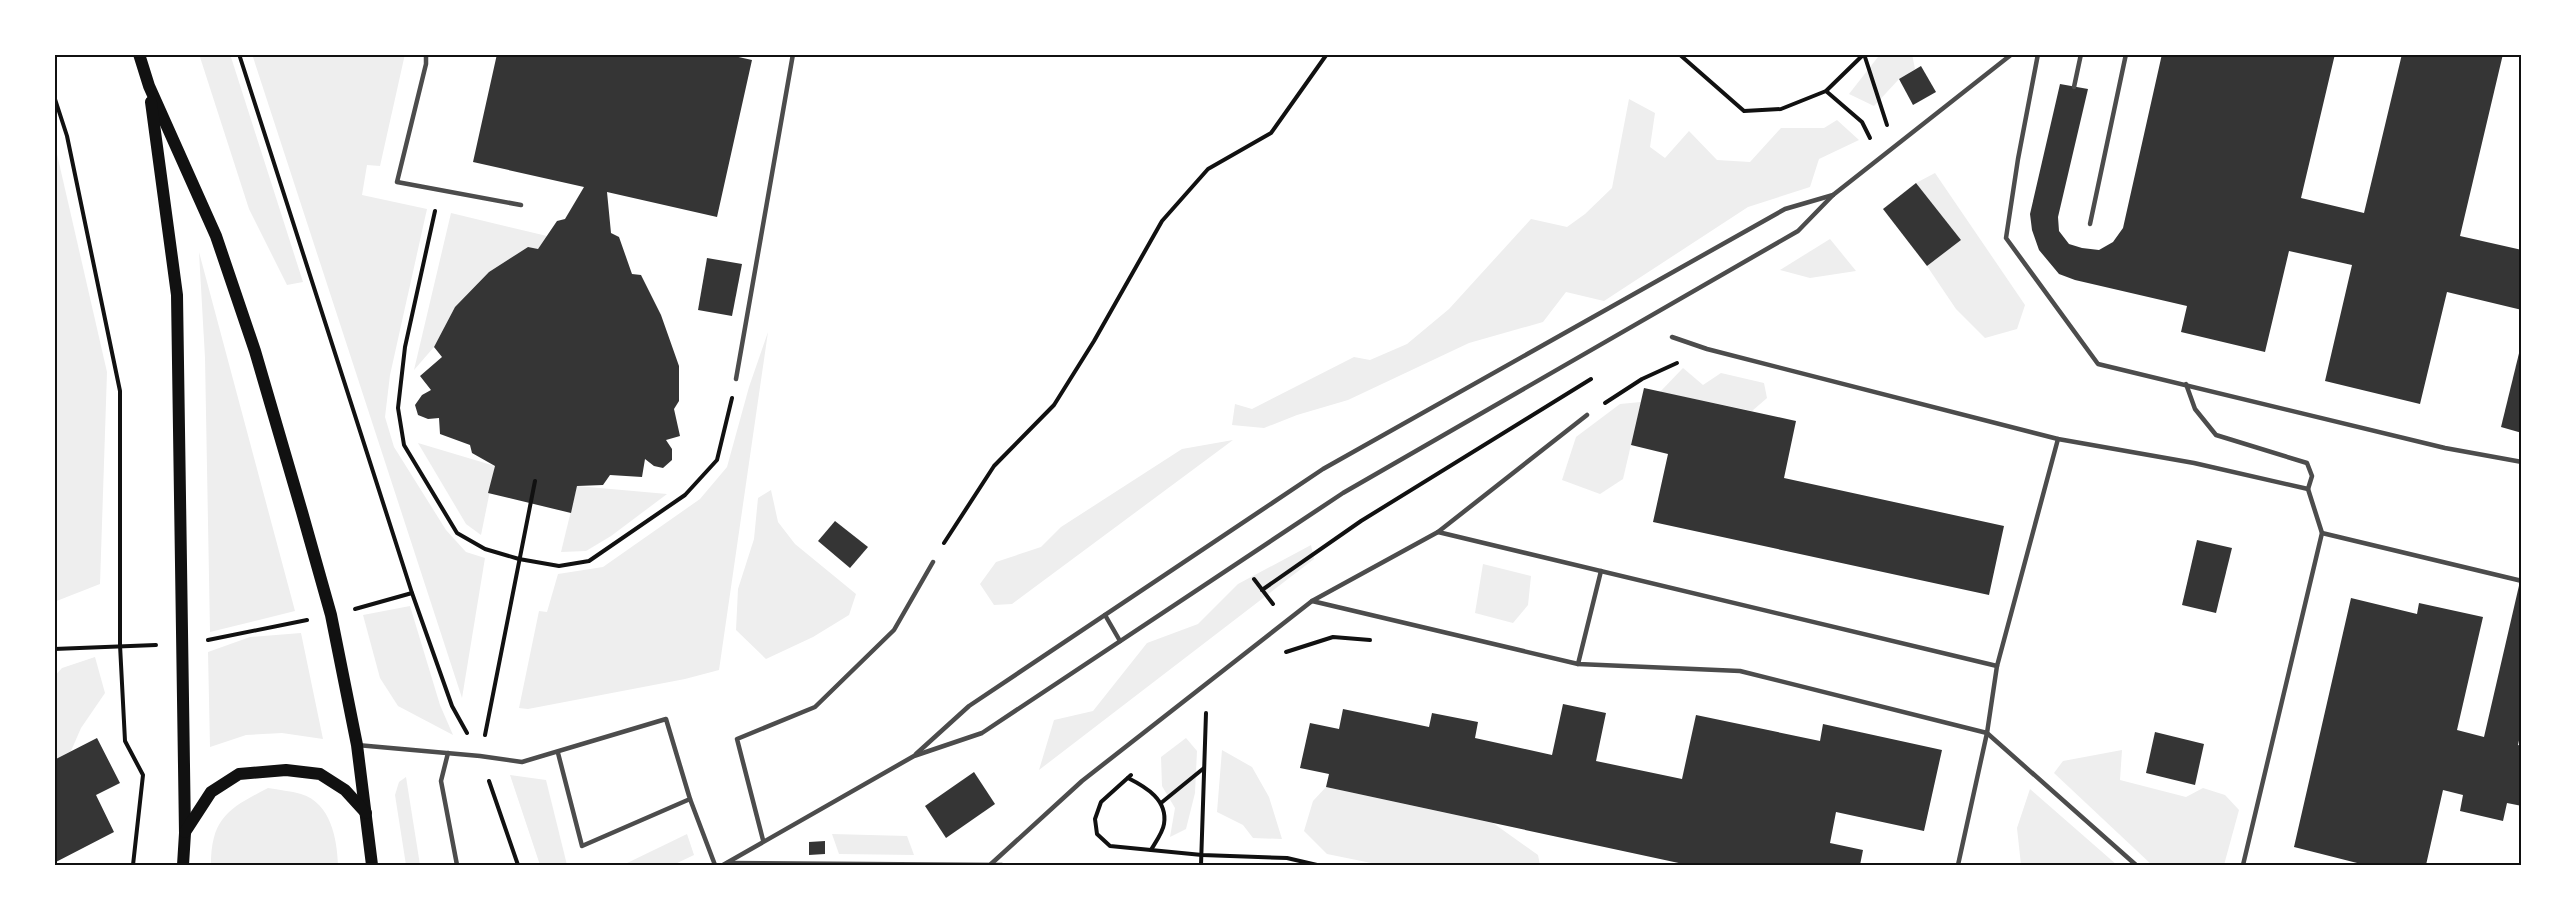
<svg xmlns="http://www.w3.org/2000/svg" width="2576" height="919" font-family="'Fira Sans Condensed',sans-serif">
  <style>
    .green { fill: #eee }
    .building { fill: #353535 }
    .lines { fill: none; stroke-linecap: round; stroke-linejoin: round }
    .path { stroke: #111; stroke-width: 4 }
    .service { stroke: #4c4c4c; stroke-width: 4.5 }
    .secondary { stroke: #111; stroke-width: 12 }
    .neatline { fill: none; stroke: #111; stroke-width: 2 }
  </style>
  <rect width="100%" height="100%" fill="#fff"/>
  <g class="green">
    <polygon points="199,54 230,54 303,282 287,285 249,209"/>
    <polygon points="252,54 405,54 380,166 367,165 362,195 427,209 390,375 385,417 394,447 446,530 466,552 485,558 462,698"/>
    <polygon points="1888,54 1912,54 1915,69 1899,79 1874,106 1849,94 1878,57"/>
    <polygon points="1629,99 1655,113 1650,147 1665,158 1689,131 1717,160 1750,162 1781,128 1824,128 1837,120 1859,140 1819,159 1810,187 1748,207 1604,301 1566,292 1543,322 1469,343 1348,400 1297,415 1264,428 1232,425 1235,404 1252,409 1354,357 1370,360 1407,344 1449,309 1531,219 1567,227 1585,214 1612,188"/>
    <polygon points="54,141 107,372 100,584 54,602"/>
    <polygon points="1935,173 2025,305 2017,329 1985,338 1956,309 1927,266 1961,240 1916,183"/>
    <polygon points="451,213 547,236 538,249 528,247 489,272 455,307 434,347 414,370"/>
    <polygon points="1830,239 1856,271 1810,278 1780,270"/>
    <polygon points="199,252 295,611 210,632 205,358"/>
    <polygon points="768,332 719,670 685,679 528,709 519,708 539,611 547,612 558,574 603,567 700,499 727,467 749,387"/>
    <polygon points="1683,368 1703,385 1721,373 1764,383 1767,398 1752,411 1660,392"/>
    <polygon points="1641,402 1623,479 1600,494 1562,480 1576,437 1620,404"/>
    <polygon points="1233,440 1012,604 994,605 980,584 996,562 1041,547 1061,527 1182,449"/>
    <polygon points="418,443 495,466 481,535 466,524"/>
    <polygon points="577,486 667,494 611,536 586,551 561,552"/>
    <polygon points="771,490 778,522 795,544 856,594 849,615 813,637 766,659 736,630 738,589 754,539 758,498"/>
    <polygon points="1311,545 1314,559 1039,770 1054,720 1093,711 1147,643 1198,624 1238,584"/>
    <polygon points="1483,564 1531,576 1528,605 1513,623 1475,613"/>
    <polygon points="410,606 440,705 453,735 398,706 380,678 363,615"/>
    <polygon points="301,633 323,739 282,733 246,735 210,747 208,652 250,637"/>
    <polygon points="95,657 105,693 81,728 71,751 54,760 54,677 62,668"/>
    <polygon points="1186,738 1197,751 1195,793 1186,829 1170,837 1175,808 1162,786 1161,757"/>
    <polygon points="1222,750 1252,767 1269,797 1282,839 1253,838 1243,825 1217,812"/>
    <polygon points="2122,750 2120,780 2186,797 2203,788 2225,795 2239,810 2224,865 2152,865 2054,773 2063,761"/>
    <polygon points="510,775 546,780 567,865 540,865"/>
    <polygon points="406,777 420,865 406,865 395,795 399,782"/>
    <polygon points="1326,787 1493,823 1538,855 1540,865 1475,865 1474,863 1471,865 1381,865 1327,854 1304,831 1313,801"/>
    <path d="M 268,788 C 279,790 291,791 301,794 C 331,803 337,839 338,865 L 211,865 C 211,817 230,808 268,788 Z"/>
    <polygon points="2030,789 2117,865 2021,865 2017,828"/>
    <polygon points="687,834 694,855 673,865 623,865"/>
    <polygon points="832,834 907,836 914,855 839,854"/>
  </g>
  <g class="building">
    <polygon points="497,54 725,54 752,60 717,217 607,192 611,233 619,237 632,274 641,275 661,315 679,366 679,401 674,409 680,436 666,440 672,449 672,460 663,468 654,466 645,459 642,477 610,475 603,485 577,486 571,513 488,493 495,466 472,453 470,445 440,434 439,418 428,419 418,415 415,405 422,395 431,390 420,376 442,357 434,347 455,307 489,272 528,247 538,249 557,221 565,219 584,187 473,162"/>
    <polygon points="2162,54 2335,54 2301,198 2364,213 2402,54 2503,54 2460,236 2522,250 2522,310 2447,292 2420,404 2325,381 2352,265 2289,251 2265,352 2181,332 2187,306 2075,280 2059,274 2039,250 2032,230 2030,214 2060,84 2088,89 2058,217 2059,231 2069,244 2082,248 2099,250 2113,242 2123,228"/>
    <polygon points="1921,66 1936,92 1913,105 1899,79"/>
    <polygon points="1916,183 1961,240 1927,266 1883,209"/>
    <polygon points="707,258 742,264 732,316 698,310"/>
    <polygon points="2522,341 2522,433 2501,427"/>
    <polygon points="1644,388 1796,421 1784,478 2004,526 1989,595 1653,522 1668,454 1631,445"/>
    <polygon points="835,521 868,547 850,568 818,541"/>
    <polygon points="2197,540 2232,548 2216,613 2182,605"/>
    <polygon points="2521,577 2522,727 2518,745 2522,746 2522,806 2507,803 2503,821 2460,811 2463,795 2443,790 2426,865 2365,865 2294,847 2351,598 2417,614 2419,603 2483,617 2457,730 2484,737"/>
    <polygon points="1563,704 1606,713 1596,761 1682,779 1696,715 1820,741 1823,724 1942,750 1924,831 1836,812 1830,843 1863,850 1860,865 1688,865 1326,787 1329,774 1300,768 1310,723 1339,729 1343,709 1429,727 1432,713 1478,722 1475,738 1552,755"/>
    <polygon points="2155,732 2204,744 2195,785 2146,773"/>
    <polygon points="97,738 120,783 96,795 114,832 54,863 54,760"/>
    <polygon points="974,772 995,804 946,838 925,806"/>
    <polygon points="825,841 825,854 809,855 809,842"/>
  </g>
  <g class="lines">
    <g class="path">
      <polyline points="239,54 412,593 452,706 467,733"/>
      <polyline points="1679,54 1744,111 1781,109 1826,91 1864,54"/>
      <polyline points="1864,54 1887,125"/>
      <polyline points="1826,91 1862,122 1870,138"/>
      <polyline points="54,96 67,136 120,391 120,645 125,741 143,775 133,865"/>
      <polyline points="435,211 405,347 398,408 404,445 457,533 485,549 519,559 559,566 589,561 685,495 717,460 732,398"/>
      <polyline points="1605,403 1642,379 1677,363"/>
      <polyline points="944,543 994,466 1054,405 1094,341 1162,221 1208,169 1271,133 1327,54"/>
      <polyline points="1254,579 1273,604"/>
      <polyline points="1262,590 1361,521 1591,379"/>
      <polyline points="355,609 412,593"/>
      <polyline points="208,640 307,620"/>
      <polyline points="54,649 156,645"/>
      <polyline points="1286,652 1333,637 1370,640"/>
      <polyline points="485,735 535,481"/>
      <polyline points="1131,775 1101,802 1095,819 1097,834 1110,846 1202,855 1287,858 1317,865"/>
      <path d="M 1128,778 C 1146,787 1168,800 1164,824 C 1163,832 1155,843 1151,850"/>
      <polyline points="489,781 518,865"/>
      <polyline points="1161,803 1204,768"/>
      <polyline points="1201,865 1206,713"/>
    </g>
    <g class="service">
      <polyline points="426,54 426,64 397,182 521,205"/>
      <polyline points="2038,54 2018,159 2006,238 2098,364 2445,448 2522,462"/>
      <polyline points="2074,87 2081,54"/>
      <polyline points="2090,224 2126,54"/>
      <polyline points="1672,337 1707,349 2058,439 2194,463 2308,489 2322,533 2243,865"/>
      <polyline points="736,379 793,54"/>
      <polyline points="2186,384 2195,409 2216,435 2307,463 2312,476 2308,489"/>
      <polyline points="1438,532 1587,415"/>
      <polyline points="2322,533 2522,581"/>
      <polyline points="1312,601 1578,664 1740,671 1987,733 2136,865"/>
      <polyline points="1105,615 1120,641"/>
      <polyline points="1578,664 1601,571"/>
      <polyline points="357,745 480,756 522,762 666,719 690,799 582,846 558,753"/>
      <polyline points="448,753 441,781 457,865"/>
      <polyline points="916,754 969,706 1323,469 1785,209 1833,195"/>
      <polyline points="690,799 715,865"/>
      <polyline points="763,840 737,739 815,707 894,630 933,562"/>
      <polyline points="727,863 1002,865"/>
      <polyline points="991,864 1082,781 1312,601 1438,532 1997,666"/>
      <polyline points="723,865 914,756 982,733 1343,493 1798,231 1833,195 2012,54"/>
      <polyline points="1958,865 1987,733 1997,666 2058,439"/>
    </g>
    <g class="secondary">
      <polyline points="139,54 149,86 216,236 255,351 302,512 331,615 357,745 372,865"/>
      <polyline points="151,102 177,295 185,833 183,865"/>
      <polyline points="185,832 211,792 239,774 286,770 320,774 345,790 366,813"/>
    </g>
  </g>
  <rect width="2576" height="919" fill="none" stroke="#ffffff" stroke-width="111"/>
  <rect x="56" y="56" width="2464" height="808" class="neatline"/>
</svg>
